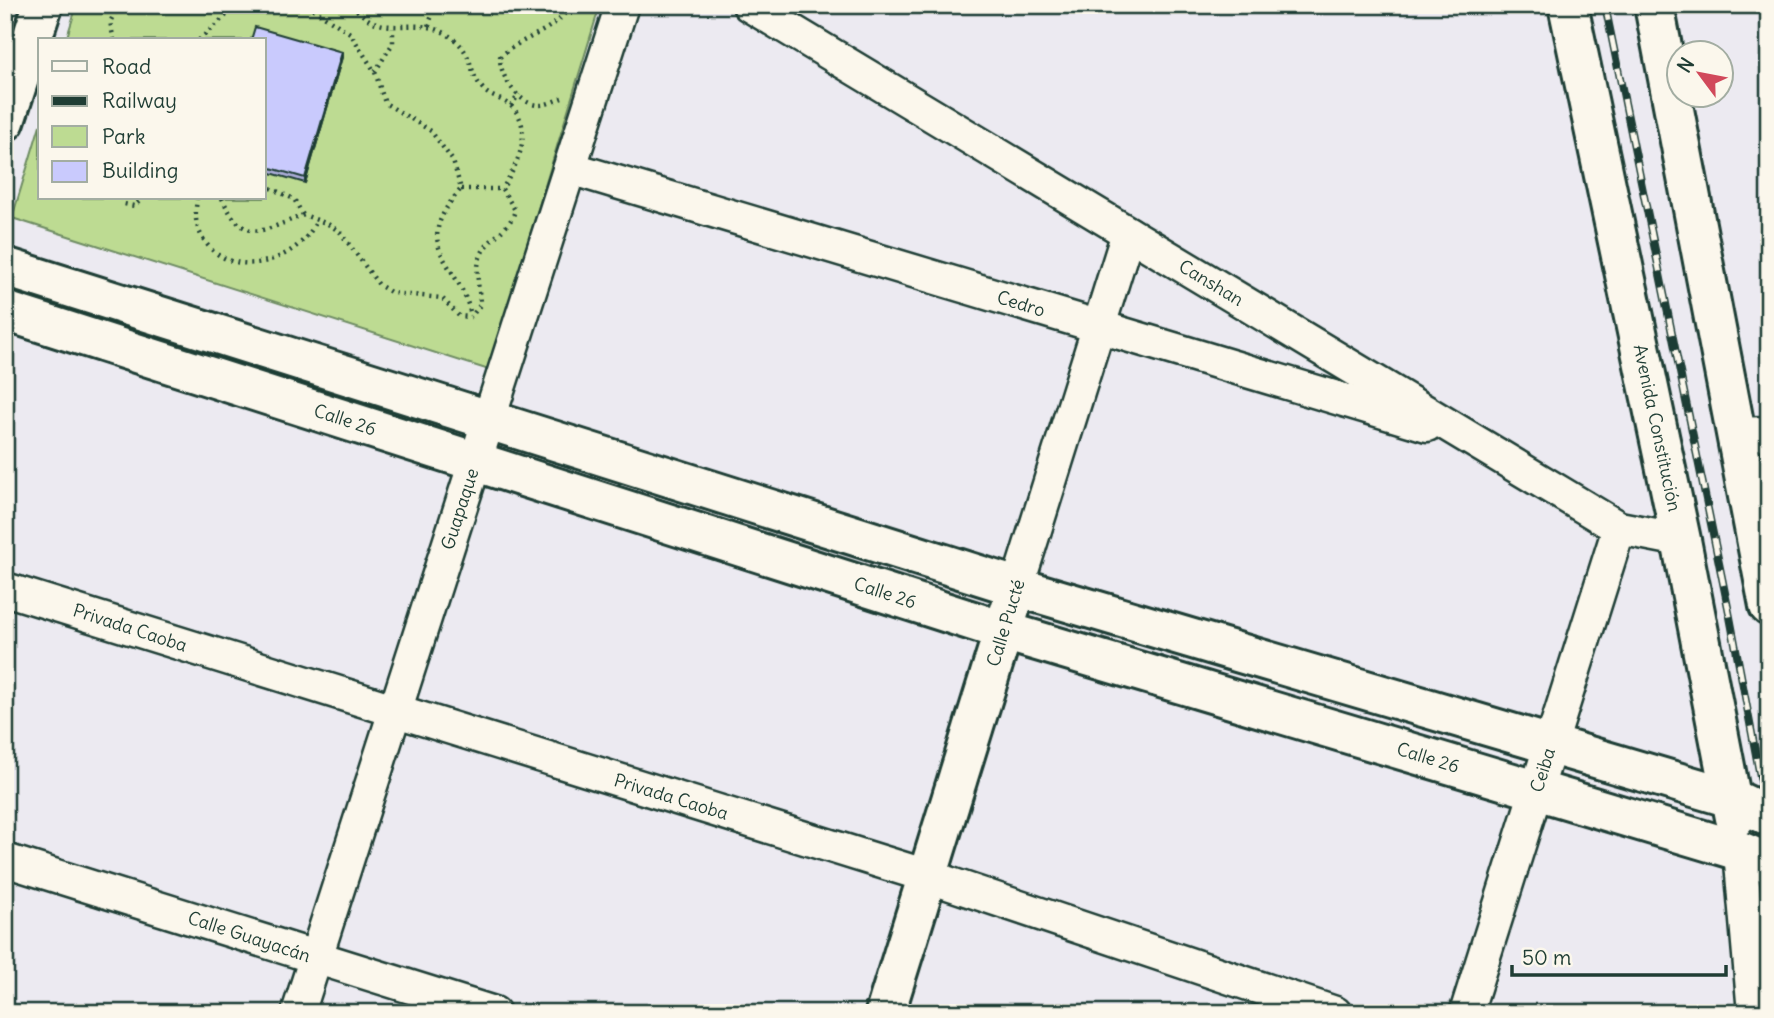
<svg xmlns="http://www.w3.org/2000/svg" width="1774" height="1018" font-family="Delius,sans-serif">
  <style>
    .green { fill: #bddb92; stroke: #6e8c63; stroke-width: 2 }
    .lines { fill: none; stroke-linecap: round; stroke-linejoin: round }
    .minor-casing { stroke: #1f3d34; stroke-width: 37 }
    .tertiary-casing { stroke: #1f3d34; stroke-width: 44 }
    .secondary-casing { stroke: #1f3d34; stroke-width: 44 }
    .primary-casing { stroke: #1f3d34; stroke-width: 44 }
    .path { stroke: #1f3d34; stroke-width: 4.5; stroke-dasharray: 2 5; stroke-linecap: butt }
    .minor { stroke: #fbf7ec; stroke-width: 32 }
    .tertiary { stroke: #fbf7ec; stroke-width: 38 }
    .secondary { stroke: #fbf7ec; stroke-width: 38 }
    .primary { stroke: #fbf7ec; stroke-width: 38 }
    .rail-casing { stroke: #1f3d34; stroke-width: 8 }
    .rail { stroke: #fbf7ec; stroke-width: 5; stroke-dasharray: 16; stroke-linecap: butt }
    .wall { fill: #adaeda; stroke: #1f3d34; stroke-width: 2 }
    .shaded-wall { fill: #8d8db1; stroke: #1f3d34; stroke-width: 2 }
    .building { fill: #c9cafd; stroke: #1f3d34; stroke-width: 2 }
    .labels { text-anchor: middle; stroke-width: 5; stroke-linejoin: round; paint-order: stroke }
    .street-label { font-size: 18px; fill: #1f3d34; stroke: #fbf7ec }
  </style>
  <rect width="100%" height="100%" fill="#eceaf1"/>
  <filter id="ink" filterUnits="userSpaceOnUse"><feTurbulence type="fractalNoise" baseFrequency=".0143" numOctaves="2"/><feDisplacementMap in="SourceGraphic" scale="14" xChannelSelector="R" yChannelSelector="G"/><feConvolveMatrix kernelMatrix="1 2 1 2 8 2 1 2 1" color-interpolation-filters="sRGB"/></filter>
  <g filter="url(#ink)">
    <polygon class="green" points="77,5 600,5 489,370 12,218 40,125 40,198 264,198 264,40 66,40"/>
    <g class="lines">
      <g class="minor-casing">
        <g id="minor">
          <polyline points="749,5 1619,528 1681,540"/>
          <polyline points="570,168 1427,425"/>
          <polyline points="1736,434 1769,433"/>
          <polyline points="1017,587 1128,233"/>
          <polyline points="5,589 927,876 1335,1013"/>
          <polyline points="1740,851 1754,1013"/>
          <polyline points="5,860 494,1013"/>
          <polyline points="298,1013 622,5"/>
          <polyline points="1466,1013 1619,528"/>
        </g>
      </g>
      <g class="tertiary-casing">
        <polyline id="tertiary" points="885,1013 1017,587"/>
      </g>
      <g class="secondary-casing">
        <g id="secondary">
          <polyline points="1568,5 1681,540 1735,818"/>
          <polyline points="1654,5 1769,606"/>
          <polyline points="5,267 1017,587 1731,798 1769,816"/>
          <polyline points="5,311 1004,631 1740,851 1769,863"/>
        </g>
      </g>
      <g class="primary-casing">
        <polyline id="primary" points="5,121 43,5"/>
      </g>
      <g class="path">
        <path d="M 307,5 L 350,33 L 375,72 L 385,103 L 431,131 L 453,161 L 461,189 C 407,250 460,260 471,316"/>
        <path d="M 352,5 C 385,43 410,14 445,33 C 476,51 466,70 483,89 C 489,97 503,99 510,105 C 536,128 517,166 502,189 L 515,210 C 510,231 489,236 481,255 C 474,272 480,288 480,305 L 471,317"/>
        <polyline points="428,26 436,5"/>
        <polyline points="114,40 110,22 119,5"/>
        <polyline points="199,40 231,11 252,5"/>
        <polyline points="375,72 393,43 393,28"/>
        <path d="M 562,98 C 556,100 547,105 540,105 C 519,106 499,75 500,57 C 522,36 556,32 571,5"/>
        <polyline points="511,106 519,94"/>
        <polyline points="264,185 294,199 303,215"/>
        <polyline points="461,189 502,189"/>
        <polyline points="122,198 124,204 134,206 143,198"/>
        <path d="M 197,198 C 196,206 195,217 197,225 C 216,285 296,268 317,220"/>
        <path d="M 222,198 C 245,247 263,230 304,215 L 328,224 L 340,232 L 379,285 L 392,293 L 442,298 L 459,316 L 471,317"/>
      </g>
      <use href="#minor" class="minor"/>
      <use href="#tertiary" class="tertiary"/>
      <use href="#secondary" class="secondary"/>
      <use href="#primary" class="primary"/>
      <g class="rail-casing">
        <polyline id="rail" points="1605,5 1730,617 1769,824"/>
      </g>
      <use href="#rail" class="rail"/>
    </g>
    <polygon class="wall" points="264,40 342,57 305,183 264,171"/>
    <polygon class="shaded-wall" points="342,52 342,57 305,183 305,178"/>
    <polygon class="building" points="255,27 342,52 305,178 264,166 264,40 251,40"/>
  </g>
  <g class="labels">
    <g class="street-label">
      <text transform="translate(1211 283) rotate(31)" y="6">Canshan</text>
      <text transform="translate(1021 304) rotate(17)" y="6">Cedro</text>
      <text transform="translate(345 420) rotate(18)" y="6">Calle 26</text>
      <text transform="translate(1657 428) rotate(78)" y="6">Avenida Constitución</text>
      <text transform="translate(460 509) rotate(-72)" y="6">Guapaque</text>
      <text transform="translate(885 593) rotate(18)" y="6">Calle 26</text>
      <text transform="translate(1006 623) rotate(-73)" y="6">Calle Pucté</text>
      <text transform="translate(130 628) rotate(18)" y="6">Privada Caoba</text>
      <text transform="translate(1428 758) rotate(17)" y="6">Calle 26</text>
      <text transform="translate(1543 770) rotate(-73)" y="6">Ceiba</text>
      <text transform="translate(671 797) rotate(17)" y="6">Privada Caoba</text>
      <text transform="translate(249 937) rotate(18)" y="6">Calle Guayacán</text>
    </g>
  </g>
  <rect width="1774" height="1018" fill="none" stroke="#fbf7ec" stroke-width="28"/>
  <rect x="14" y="14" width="1746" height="990" fill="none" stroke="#1f3d34" stroke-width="2.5" filter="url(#ink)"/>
  <rect x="38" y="38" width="228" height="161" fill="#fbf7ec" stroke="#a3ada2" stroke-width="2"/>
  <rect x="52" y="61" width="35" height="10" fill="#fbf7ec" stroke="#a3ada2" stroke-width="2"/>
  <text x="102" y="74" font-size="21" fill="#1f3d34">Road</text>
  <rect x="52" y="96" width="35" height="10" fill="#1f3d34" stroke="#a3ada2" stroke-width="2"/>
  <text x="102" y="108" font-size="21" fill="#1f3d34">Railway</text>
  <rect x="52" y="126" width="35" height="21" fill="#bddb92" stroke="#a3ada2" stroke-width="2"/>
  <text x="102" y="144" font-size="21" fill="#1f3d34">Park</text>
  <rect x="52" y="161" width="35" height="21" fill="#c9cafd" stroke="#a3ada2" stroke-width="2"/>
  <text x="102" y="178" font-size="21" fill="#1f3d34">Building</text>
  <g transform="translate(1700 74) rotate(302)"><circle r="33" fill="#fbf7ec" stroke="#a3ada2" stroke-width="2"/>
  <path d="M0-5L12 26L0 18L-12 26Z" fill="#d1495b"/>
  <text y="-10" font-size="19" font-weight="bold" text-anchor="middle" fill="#1f3d34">N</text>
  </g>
  <path d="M1512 965v10h214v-10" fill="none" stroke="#1f3d34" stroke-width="3.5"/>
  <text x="1522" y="965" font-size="21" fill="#1f3d34" stroke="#fbf7ec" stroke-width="5" paint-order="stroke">50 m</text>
</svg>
